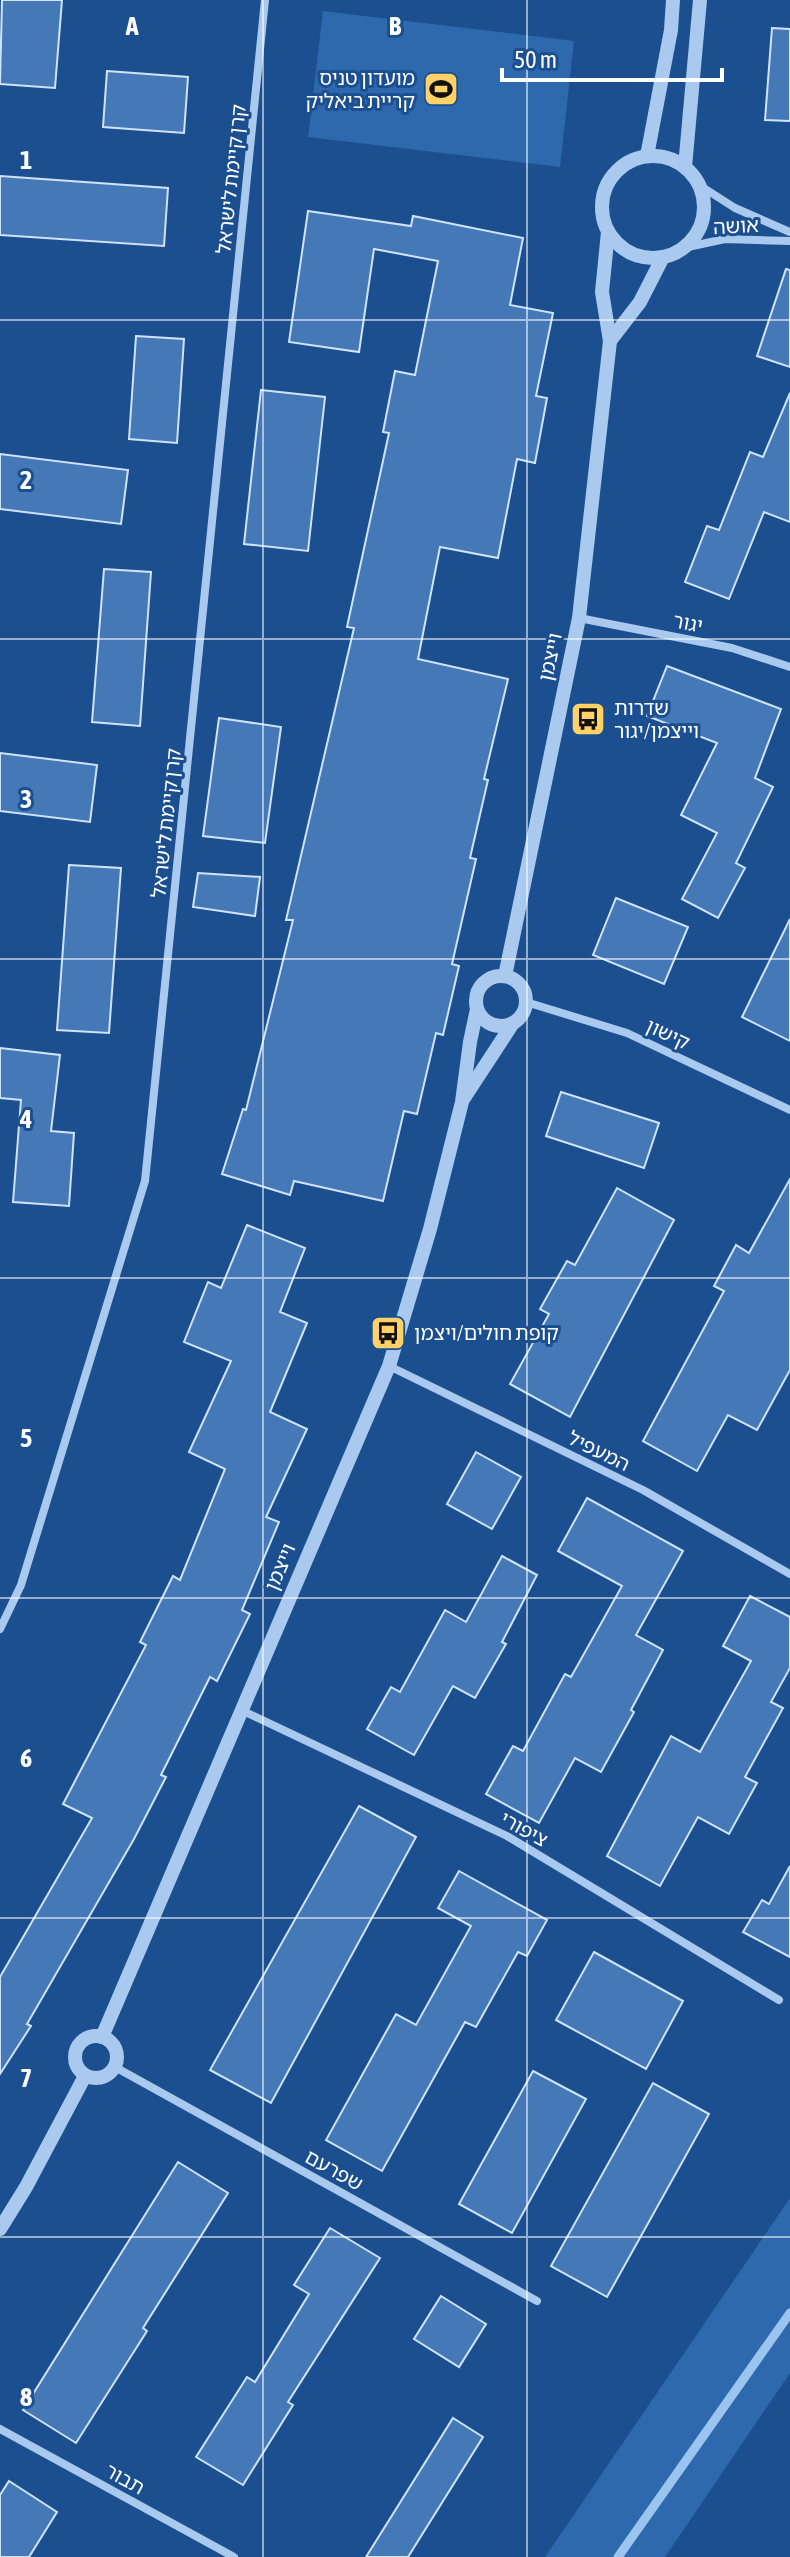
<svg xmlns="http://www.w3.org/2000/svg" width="790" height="2557" font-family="'Asap Condensed','Noto Sans Hebrew',sans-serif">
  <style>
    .green { fill: #2e69ad }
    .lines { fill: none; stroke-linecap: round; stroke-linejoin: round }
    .stream { stroke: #9cc4f0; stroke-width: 9 }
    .building { fill: #4478b7; stroke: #cfe3fa; stroke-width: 2 }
    .minor { stroke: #a9c9ee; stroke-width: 8 }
    .tertiary { stroke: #a9c9ee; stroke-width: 14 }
    .grid { fill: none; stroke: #fff; stroke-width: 2; stroke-opacity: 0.55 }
    .labels { text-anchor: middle; stroke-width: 6; stroke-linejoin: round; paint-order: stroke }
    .poi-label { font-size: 20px; fill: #fff; stroke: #1b4f8f; text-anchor: start }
    .street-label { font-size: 20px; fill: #fff; stroke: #1b4f8f }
    .grid-label { font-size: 26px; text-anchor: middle; font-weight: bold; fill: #fff; stroke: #1b4f8f; stroke-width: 6; stroke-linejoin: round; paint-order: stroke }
  </style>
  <rect width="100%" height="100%" fill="#1b4f8f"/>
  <g class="green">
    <polygon points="323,11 574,41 560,167 308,137"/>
    <polygon points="790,2198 790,2373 665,2557 545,2557"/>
  </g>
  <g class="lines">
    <polyline class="stream" points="618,2557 790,2313"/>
  </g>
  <g class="building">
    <polygon points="2,0 62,0 55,88 0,84"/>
    <polygon points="772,28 790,29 790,121 765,120"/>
    <polygon points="107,71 188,77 184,133 103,127"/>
    <polygon points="0,176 168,188 164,246 0,235"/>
    <polygon points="308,211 411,226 413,216 523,238 510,305 553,313 536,396 547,398 535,463 517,459 498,558 440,547 418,659 508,679 484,779 488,780 470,858 476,859 452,964 459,966 443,1035 436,1033 417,1114 404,1111 383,1201 294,1181 290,1195 222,1174 243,1109 246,1110 293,920 286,920 354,628 347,627 389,433 383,432 395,371 415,375 438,261 374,249 359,352 289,342"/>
    <polygon points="786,269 790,270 790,367 757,356"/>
    <polygon points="136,336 184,339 177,443 129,439"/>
    <polygon points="261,390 325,397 308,551 244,544"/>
    <polygon points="790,393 790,522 764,512 729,599 685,582 707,526 719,530 750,452 763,457"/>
    <polygon points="0,454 128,470 121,524 0,509"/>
    <polygon points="104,569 151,572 140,726 92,722"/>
    <polygon points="667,666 781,709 755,778 773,787 736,863 745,868 718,918 682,899 717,833 681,815 717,743 647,716"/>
    <polygon points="219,718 281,727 265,843 203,836"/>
    <polygon points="0,753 97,765 90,822 0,811"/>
    <polygon points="69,865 121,868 109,1033 57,1030"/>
    <polygon points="198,873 260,877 255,916 193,907"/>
    <polygon points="616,898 688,927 664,984 593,955"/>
    <polygon points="790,919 790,1041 742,1017"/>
    <polygon points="0,1048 60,1055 51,1131 74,1133 69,1206 13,1202 21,1100 0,1098"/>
    <polygon points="561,1092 659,1123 644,1168 546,1136"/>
    <polygon points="790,1179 790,1370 757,1430 728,1415 697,1471 643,1441 724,1291 714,1286 736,1245 749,1253"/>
    <polygon points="617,1188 674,1220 570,1417 510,1384 549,1314 540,1309 567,1261 575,1265"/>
    <polygon points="247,1225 305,1248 280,1312 307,1323 270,1412 307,1429 266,1517 279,1522 242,1610 250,1614 217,1681 210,1677 161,1775 166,1777 134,1839 27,2024 31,2026 0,2074 0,1977 92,1818 63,1804 146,1645 140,1642 173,1576 180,1580 225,1469 189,1452 231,1361 184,1342 208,1282 221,1288"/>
    <polygon points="476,1452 521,1477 492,1529 447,1504"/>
    <polygon points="587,1498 683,1551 636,1635 663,1650 631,1710 634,1712 601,1772 575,1758 539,1823 486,1794 513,1746 523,1751 565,1674 571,1677 622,1586 558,1551"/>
    <polygon points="502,1556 537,1575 502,1642 506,1644 475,1698 453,1686 414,1755 367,1729 391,1687 400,1692 445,1610 466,1622"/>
    <polygon points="750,1596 790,1617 790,1668 771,1702 783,1708 745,1777 757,1783 729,1834 698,1817 660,1886 607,1856 671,1736 700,1752 751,1661 723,1646"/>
    <polygon points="359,1806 416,1837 271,2103 210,2070"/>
    <polygon points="790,1866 790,1957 743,1932 762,1900 769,1904"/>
    <polygon points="459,1871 547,1920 527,1956 518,1952 476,2027 465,2022 382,2171 326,2140 396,2014 416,2025 471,1926 438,1908"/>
    <polygon points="594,1952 683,2001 646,2069 556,2020"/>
    <polygon points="533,2071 586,2099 512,2233 459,2204"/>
    <polygon points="653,2083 709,2114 607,2297 551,2266"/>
    <polygon points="178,2162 228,2193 143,2328 147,2331 76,2443 23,2410"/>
    <polygon points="330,2228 380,2258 288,2402 293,2405 243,2485 196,2457 247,2377 255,2382 309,2294 294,2285"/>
    <polygon points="441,2296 486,2324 459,2367 414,2339"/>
    <polygon points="453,2418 483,2437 408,2557 366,2557"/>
    <polygon points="9,2481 57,2512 29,2557 0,2557 0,2495"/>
  </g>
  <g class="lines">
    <g class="minor">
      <polyline points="699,185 735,208 790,232"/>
      <polyline points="683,248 725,239 790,241"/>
      <polyline points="579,618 732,648 790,667"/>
      <polyline points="526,1002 627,1033 790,1110"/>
      <polyline points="389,1366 643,1490 790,1574"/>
      <polyline points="0,1629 21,1585 145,1181 265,0"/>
      <polyline points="241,1710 507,1836 779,2000"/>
      <polyline points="115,2067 537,2301"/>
      <polyline points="0,2429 234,2557"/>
    </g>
    <g class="tertiary">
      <polyline points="647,156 671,30 673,0"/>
      <circle cx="653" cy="207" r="51"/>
      <polyline points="685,167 700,0"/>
      <polyline points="610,341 640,302 663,257"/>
      <polyline points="505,976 579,618 610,341 602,292 608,232"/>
      <circle cx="501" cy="1001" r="25"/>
      <polyline points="464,1098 513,1023"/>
      <circle cx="96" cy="2057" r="21"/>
      <polyline points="102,2037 389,1366 430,1229 462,1102 470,1042 477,1009"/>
      <polyline points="0,2229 26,2187 85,2076"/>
    </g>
  </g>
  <path class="grid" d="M 263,0 L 263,2557M 527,0 L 527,2557M 0,320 L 790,320M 0,639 L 790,639M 0,959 L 790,959M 0,1278 L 790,1278M 0,1598 L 790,1598M 0,1918 L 790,1918M 0,2237 L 790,2237"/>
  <defs>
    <g id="stadium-square" transform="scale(1.8)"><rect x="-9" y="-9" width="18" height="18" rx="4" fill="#ffd166" stroke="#1b4f8f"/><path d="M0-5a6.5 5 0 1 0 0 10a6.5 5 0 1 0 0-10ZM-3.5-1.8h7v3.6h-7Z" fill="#111"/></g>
    <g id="bus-square" transform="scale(1.8)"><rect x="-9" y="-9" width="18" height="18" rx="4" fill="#ffd166" stroke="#1b4f8f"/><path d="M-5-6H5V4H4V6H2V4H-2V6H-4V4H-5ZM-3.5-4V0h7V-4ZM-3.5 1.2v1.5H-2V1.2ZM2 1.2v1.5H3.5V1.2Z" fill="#111"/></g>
  </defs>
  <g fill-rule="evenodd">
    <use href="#stadium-square" x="441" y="89"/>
    <use href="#bus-square" x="588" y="719"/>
    <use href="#bus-square" x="388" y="1333"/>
  </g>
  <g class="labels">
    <g class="poi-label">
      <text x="415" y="85" text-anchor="end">מועדון טניס<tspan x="415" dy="23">קריית ביאליק</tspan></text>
      <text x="614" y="715">שדרות<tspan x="614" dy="23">וייצמן/יגור</tspan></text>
      <text x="414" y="1340">קופת חולים/ויצמן</text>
    </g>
    <g class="street-label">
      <text transform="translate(231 179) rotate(-84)" y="7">קרן קיימת לישראל</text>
      <text transform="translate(736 226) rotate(-3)" y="7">אושה</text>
      <text transform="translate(688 623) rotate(11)" y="7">יגור</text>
      <text transform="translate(550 657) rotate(-78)" y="7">וייצמן</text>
      <text transform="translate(166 823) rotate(-84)" y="7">קרן קיימת לישראל</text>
      <text transform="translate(668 1034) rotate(25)" y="7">קישון</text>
      <text transform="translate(599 1451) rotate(26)" y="7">המעפיל</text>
      <text transform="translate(280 1567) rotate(-67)" y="7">וייצמן</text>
      <text transform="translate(524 1829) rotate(29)" y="7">ציפורי</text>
      <text transform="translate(334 2170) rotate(29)" y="7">שפרעם</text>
      <text transform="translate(125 2479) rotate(29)" y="7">תבור</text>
    </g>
  </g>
  <g class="grid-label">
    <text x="132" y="35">A</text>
    <text x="395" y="35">B</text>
    <text x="26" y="169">1</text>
    <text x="26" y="489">2</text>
    <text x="26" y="808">3</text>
    <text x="26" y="1128">4</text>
    <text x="26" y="1447">5</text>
    <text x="26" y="1767">6</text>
    <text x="26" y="2087">7</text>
    <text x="26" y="2406">8</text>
  </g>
  <path d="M502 68v12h220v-12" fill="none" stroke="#ffffff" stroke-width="4"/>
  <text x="514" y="68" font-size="24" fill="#ffffff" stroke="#1b4f8f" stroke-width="6" paint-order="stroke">50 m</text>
</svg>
